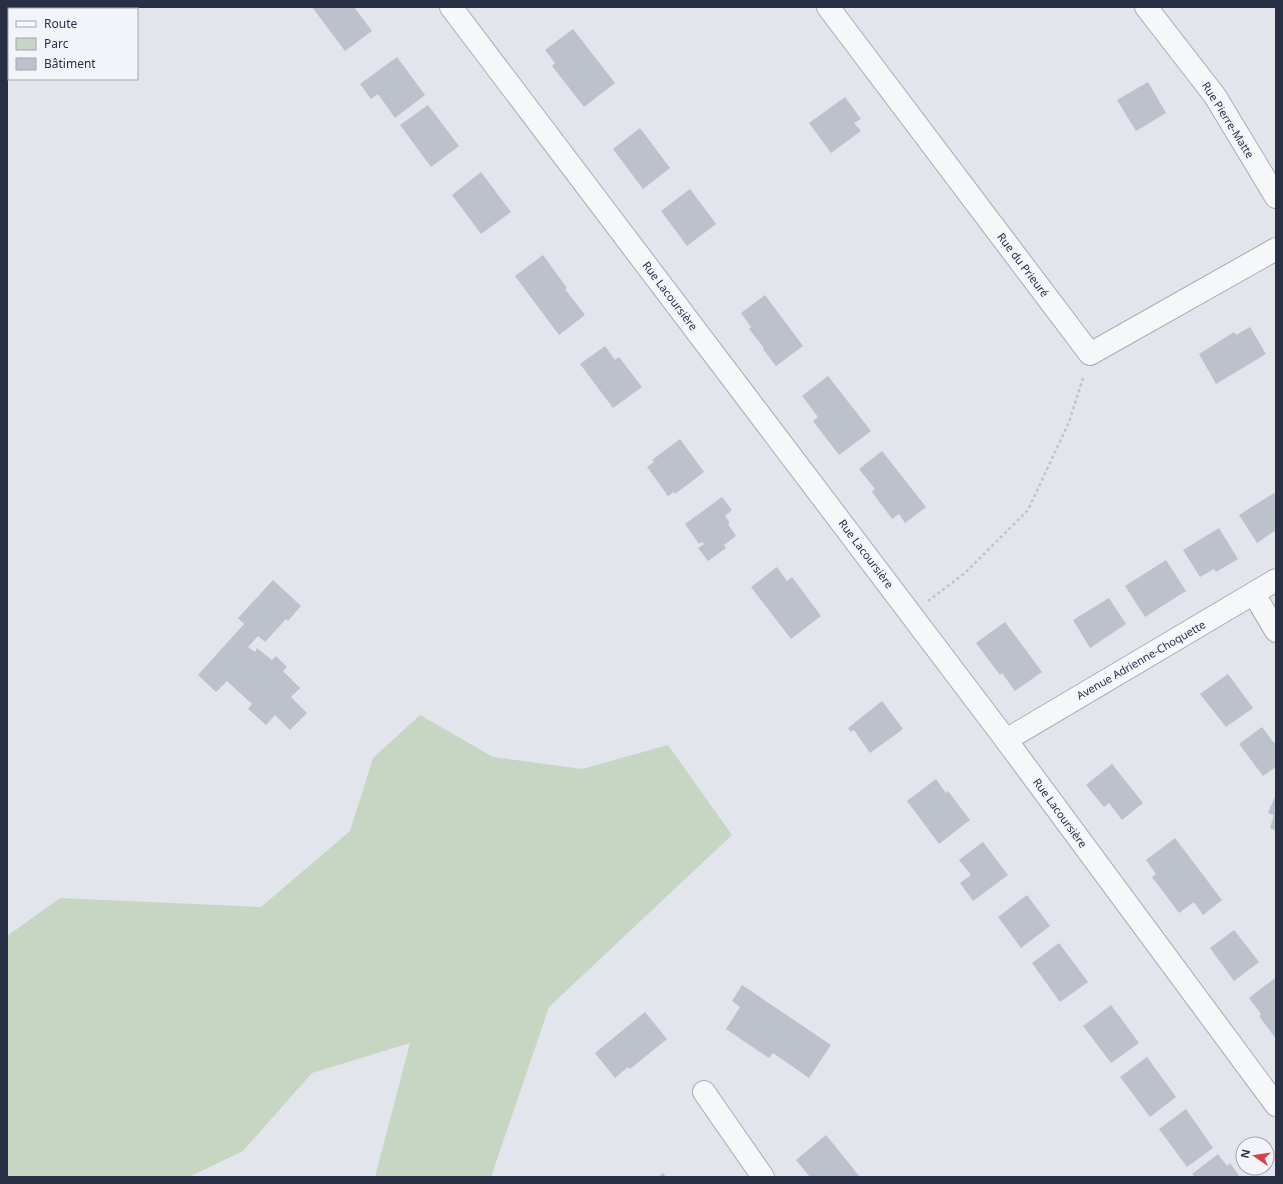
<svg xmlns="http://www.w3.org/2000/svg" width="1283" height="1184" font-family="'Noto Sans',sans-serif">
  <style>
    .green { fill: #c6d6c3 }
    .building { fill: #bcc1cc }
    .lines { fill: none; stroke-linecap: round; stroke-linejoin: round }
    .minor-casing { stroke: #a7abb7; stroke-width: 24 }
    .path { stroke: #c1c3ca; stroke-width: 2.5; stroke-dasharray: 3 3; stroke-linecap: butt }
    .minor { stroke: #f6f7f9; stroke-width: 22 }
    .labels { text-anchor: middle; stroke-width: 3.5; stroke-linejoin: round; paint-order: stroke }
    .street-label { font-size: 11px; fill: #293045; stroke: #f3f4f9 }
  </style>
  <rect width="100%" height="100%" fill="#e3e5ec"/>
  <polygon class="green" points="420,715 493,757 582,769 668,745 732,835 549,1007 491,1177 375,1177 410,1043 312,1073 243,1151 189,1177 7,1177 7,936 60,898 261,907 350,831 373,758"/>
  <g class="building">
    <polygon points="312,7 354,7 372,31 345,51"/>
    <polygon points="573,29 615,83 584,107 552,66 555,63 545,50"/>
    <polygon points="397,57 425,95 395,118 378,94 371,99 360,84"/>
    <polygon points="1148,82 1166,113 1136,131 1117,100"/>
    <polygon points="845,97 861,119 854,123 861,131 831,153 809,123"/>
    <polygon points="428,105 459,146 431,167 400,125"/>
    <polygon points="640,128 670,168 643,189 613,149"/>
    <polygon points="481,172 511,212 481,234 452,195"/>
    <polygon points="690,189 716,224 687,246 661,211"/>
    <polygon points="543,255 567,288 565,289 585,315 559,335 515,276"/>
    <polygon points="765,295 803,346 776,366 763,349 764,348 749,329 751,327 741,313"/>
    <polygon points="1250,327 1266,354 1216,384 1199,354 1234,332 1236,335"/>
    <polygon points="605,346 615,360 619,357 642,387 613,408 580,364"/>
    <polygon points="828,376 871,431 839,455 813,421 818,417 802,396"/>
    <polygon points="680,439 704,472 675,494 674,492 668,496 647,467 654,462 652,460"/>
    <polygon points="882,451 926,507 905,523 899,514 892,519 872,492 875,489 859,469"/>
    <polygon points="1274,493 1276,497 1276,530 1257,543 1239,515"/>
    <polygon points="722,497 732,510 725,516 730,523 728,524 736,536 724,545 726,548 708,561 698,548 704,544 702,542 699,544 685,524"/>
    <polygon points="1219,528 1238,559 1216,572 1214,569 1200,577 1183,550"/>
    <polygon points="1166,560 1186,591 1145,617 1125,586"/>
    <polygon points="777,567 787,581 792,577 821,616 791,639 751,587"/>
    <polygon points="273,580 301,606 288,621 286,619 265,642 258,636 248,647 255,652 257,648 272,660 276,656 287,667 283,671 300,688 291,697 307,713 290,730 275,715 266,725 248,709 252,704 227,681 216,692 198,675 244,624 238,618"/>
    <polygon points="1109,598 1126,624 1090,648 1073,620"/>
    <polygon points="1005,622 1042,672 1015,691 1002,673 1000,675 976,643"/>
    <polygon points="1228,674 1253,708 1226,727 1200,694"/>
    <polygon points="882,701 903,729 870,753 854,730 851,732 848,728"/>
    <polygon points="1262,727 1274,743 1276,741 1276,767 1263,776 1239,744"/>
    <polygon points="1112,764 1143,803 1122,820 1109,803 1104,807 1086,785"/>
    <polygon points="936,779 946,793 948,791 970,820 939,844 907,801"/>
    <polygon points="1276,794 1276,831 1270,828 1274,815 1268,813"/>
    <polygon points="1175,838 1222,900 1203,915 1194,902 1179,913 1152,877 1156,874 1146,860"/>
    <polygon points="983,842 1008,875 973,901 960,883 971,875 959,860"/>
    <polygon points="1027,895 1050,926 1021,948 998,917"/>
    <polygon points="1234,930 1259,962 1234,981 1210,948"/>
    <polygon points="1059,943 1088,982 1060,1002 1032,963"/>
    <polygon points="1275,978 1276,980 1276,1039 1259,1016 1261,1014 1249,998"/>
    <polygon points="742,985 831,1045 809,1078 773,1053 769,1058 726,1029 740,1007 732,1001"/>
    <polygon points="1111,1005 1139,1043 1111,1063 1083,1026"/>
    <polygon points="645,1012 667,1039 630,1069 628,1067 615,1078 595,1053"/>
    <polygon points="1147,1057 1176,1097 1150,1117 1120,1077"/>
    <polygon points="1186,1109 1213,1148 1187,1167 1159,1129"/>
    <polygon points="826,1135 860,1177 810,1177 796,1160"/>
    <polygon points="1218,1154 1227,1166 1230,1163 1240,1177 1195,1177 1192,1174"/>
    <polygon points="663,1173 666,1177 658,1177"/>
  </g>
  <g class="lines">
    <g class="minor-casing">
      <g id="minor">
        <polyline points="451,7 1006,740 1276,1105"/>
        <polyline points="828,7 1090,354 1276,249"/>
        <polyline points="1146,7 1215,96 1276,197"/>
        <polyline points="1254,594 1276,631"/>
        <polyline points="1006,740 1276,580"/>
        <polyline points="704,1092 763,1177"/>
      </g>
    </g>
    <polyline class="path" points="928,601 965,573 1028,510 1069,422 1084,375"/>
    <use href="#minor" class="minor"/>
  </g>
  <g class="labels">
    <g class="street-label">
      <text transform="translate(1228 120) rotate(58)" y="4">Rue Pierre-Matte</text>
      <text transform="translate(1023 265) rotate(53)" y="4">Rue du Prieuré</text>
      <text transform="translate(670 296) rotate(53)" y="4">Rue Lacoursière</text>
      <text transform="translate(866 554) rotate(53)" y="4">Rue Lacoursière</text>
      <text transform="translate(1141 660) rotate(-30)" y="4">Avenue Adrienne-Choquette</text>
      <text transform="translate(1060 813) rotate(54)" y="4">Rue Lacoursière</text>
    </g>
  </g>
  <rect width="1283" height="1184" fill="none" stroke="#293045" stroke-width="16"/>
  <rect x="8" y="8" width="130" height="72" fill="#f3f4f9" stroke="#a2a6b1"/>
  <rect x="16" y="21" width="20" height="6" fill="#f6f7f9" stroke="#a2a6b1"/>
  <text x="44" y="28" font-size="12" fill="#293045">Route</text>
  <rect x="16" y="38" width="20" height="12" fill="#c6d6c3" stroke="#a2a6b1"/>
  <text x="44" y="48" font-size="12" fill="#293045">Parc</text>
  <rect x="16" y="58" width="20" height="12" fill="#bcc1cc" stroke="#a2a6b1"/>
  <text x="44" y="68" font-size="12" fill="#293045">Bâtiment</text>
  <g transform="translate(1255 1156) rotate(283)"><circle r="19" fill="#f3f4f9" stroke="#a2a6b1"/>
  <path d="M0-3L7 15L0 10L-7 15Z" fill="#d64248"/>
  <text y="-6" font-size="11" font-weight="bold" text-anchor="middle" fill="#293045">N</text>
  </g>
</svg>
